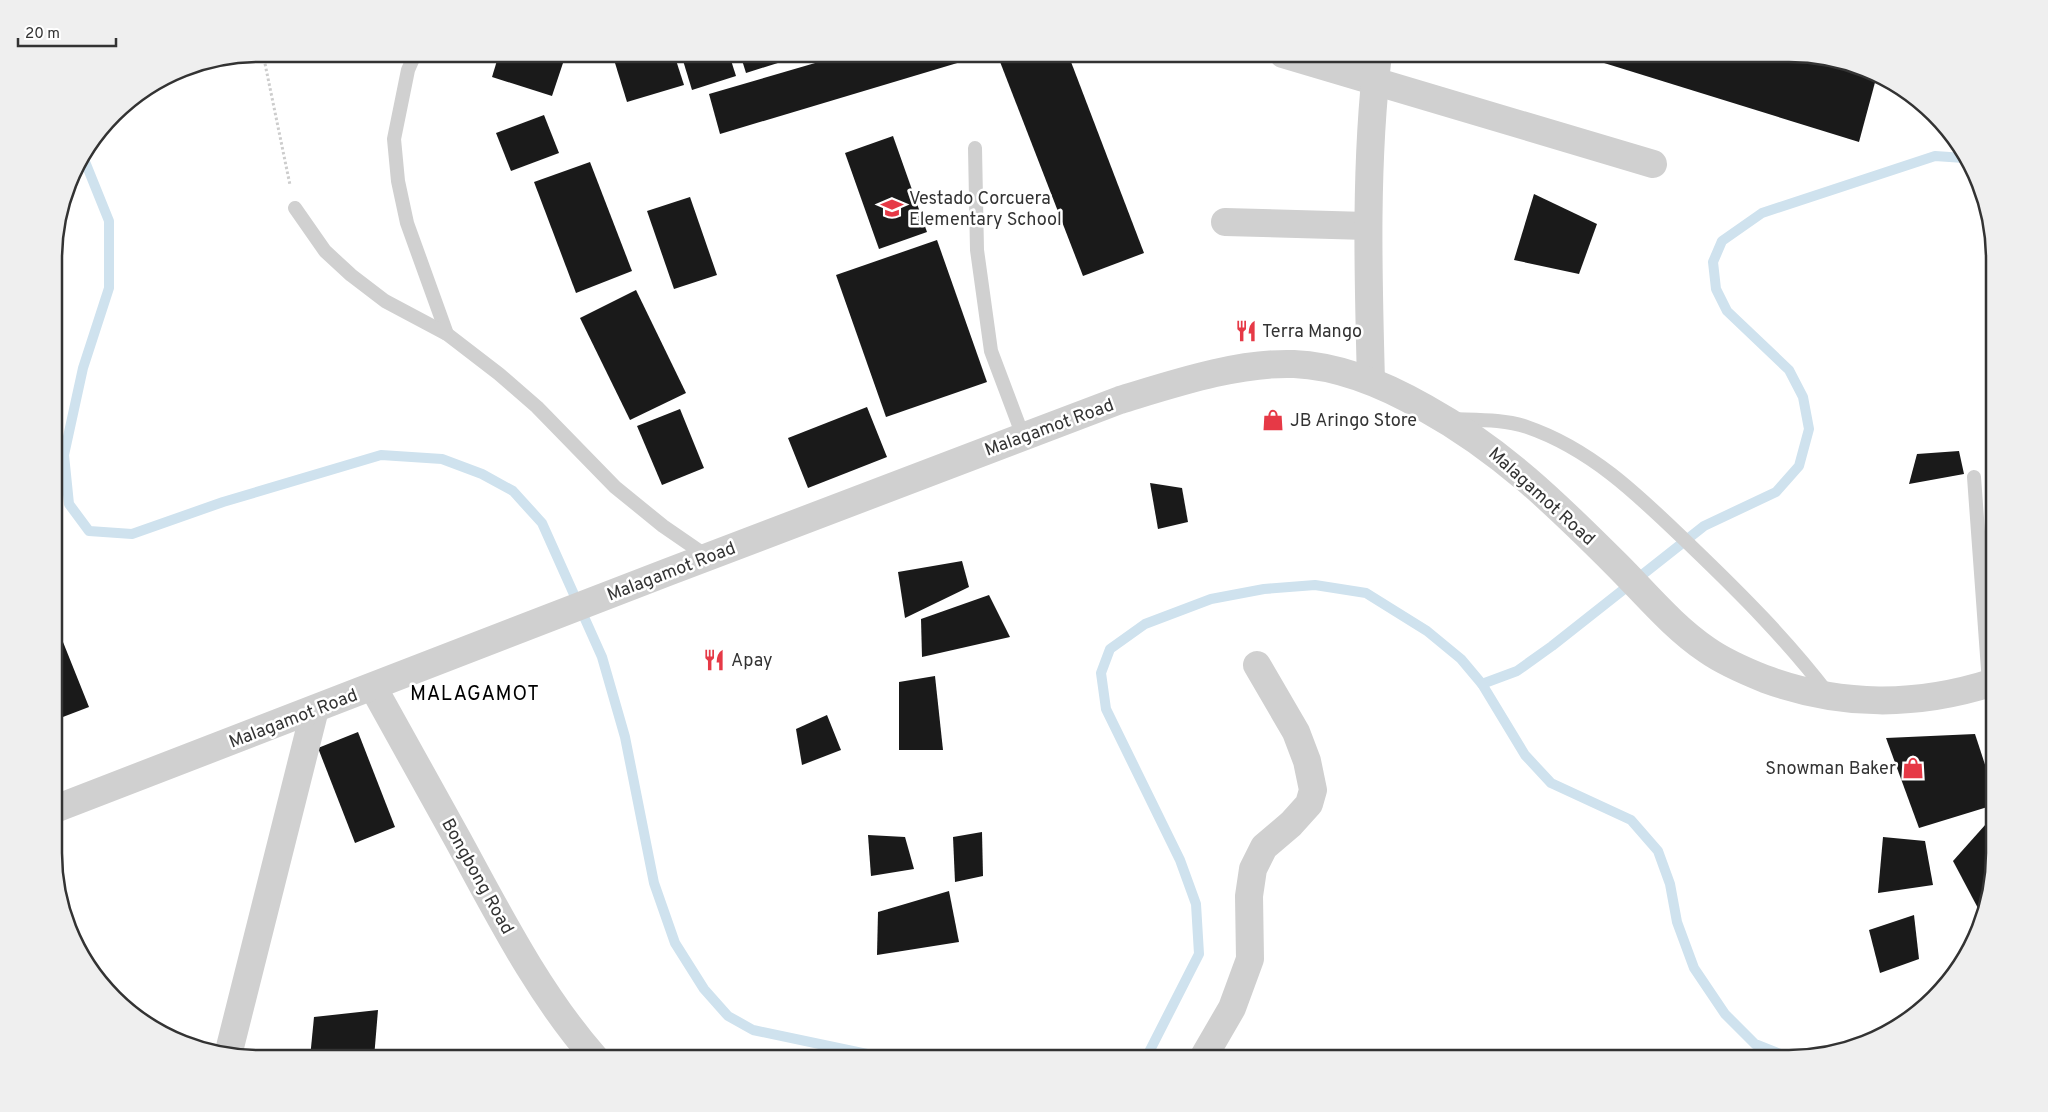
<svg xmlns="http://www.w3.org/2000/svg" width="2048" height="1112" font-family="Overpass,sans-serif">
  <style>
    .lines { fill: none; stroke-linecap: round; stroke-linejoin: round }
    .stream { stroke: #cfe2ee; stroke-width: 10 }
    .building { fill: #1a1a1a }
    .path { stroke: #cdcdcd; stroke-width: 3; stroke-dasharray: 2.5 2.5; stroke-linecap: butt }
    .service { stroke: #d0d0d0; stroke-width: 14 }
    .minor { stroke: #d0d0d0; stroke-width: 28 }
    .tertiary { stroke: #d0d0d0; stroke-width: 28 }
    .labels { text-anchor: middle; stroke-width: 5; stroke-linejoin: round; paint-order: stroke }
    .poi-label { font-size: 18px; fill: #333; stroke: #fff; text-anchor: start }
    .street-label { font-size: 18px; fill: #333; stroke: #fff }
    .quarter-label { font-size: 20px; letter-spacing: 1px; fill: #000; stroke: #fff }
    .rim { fill: none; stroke: #333; stroke-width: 2.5 }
  </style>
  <rect width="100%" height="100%" fill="#fff"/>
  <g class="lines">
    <g class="stream">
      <polyline points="82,160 86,164 109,221 109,288 83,368 64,455 69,504 89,531 132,534 223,502 381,455 442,459 482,474 513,491 542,523 602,657 625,737 654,883 675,943 704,989 728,1016 753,1030 886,1058"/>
      <polyline points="1482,684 1517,671 1552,646 1704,526 1776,492 1799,466 1809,429 1803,397 1789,370 1727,311 1716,289 1713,262 1722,241 1762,213 1935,156 1964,158"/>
      <polyline points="1146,1058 1199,954 1196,904 1180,860 1106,709 1101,673 1110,649 1145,624 1211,599 1264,589 1315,585 1366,593 1427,631 1461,659 1482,684 1525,755 1551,783 1631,820 1658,851 1670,884 1677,922 1694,968 1725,1014 1755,1044 1790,1058"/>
    </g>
  </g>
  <g class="building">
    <polygon points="499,54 566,54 552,96 492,77"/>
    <polygon points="644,54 674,54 684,85 627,102 615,63"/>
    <polygon points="681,54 729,54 736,76 692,90"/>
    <polygon points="740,54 799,54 800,56 746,73"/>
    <polygon points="846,54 984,54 984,55 720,134 709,94"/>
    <polygon points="997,54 1068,54 1144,253 1083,276"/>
    <polygon points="1575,54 1788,54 1877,75 1859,142"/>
    <polygon points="544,115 559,153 511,171 496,133"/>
    <polygon points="893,136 927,232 879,249 845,153"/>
    <polygon points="590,162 632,271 576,293 534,182"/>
    <polygon points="1534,194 1597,224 1579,274 1514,260"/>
    <polygon points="690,197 717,275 674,289 647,211"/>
    <polygon points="937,240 987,382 886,417 836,275"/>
    <polygon points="636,290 686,393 630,420 580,318"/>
    <polygon points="867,407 887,457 808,488 788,438"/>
    <polygon points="680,409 704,468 662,485 637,426"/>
    <polygon points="1959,451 1964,474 1909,484 1917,454"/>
    <polygon points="1150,483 1182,488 1188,522 1158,529"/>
    <polygon points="962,561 969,587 905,618 898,572"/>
    <polygon points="989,595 1010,637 922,657 921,619"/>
    <polygon points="55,622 89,707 55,720"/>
    <polygon points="935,676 943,750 899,750 899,682"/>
    <polygon points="827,715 841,750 802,765 796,729"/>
    <polygon points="358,732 395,827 355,843 318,748"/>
    <polygon points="1975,734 1994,792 1994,805 1919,828 1886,738"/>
    <polygon points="1994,815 1994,852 1980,912 1953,861"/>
    <polygon points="982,832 983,876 955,882 953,837"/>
    <polygon points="868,835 905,837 914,869 871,876"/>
    <polygon points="1883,837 1925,841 1933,885 1878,893"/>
    <polygon points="949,891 959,942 877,955 878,912"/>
    <polygon points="1914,915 1919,959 1880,973 1869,930"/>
    <polygon points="378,1010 374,1058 310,1058 314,1017"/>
  </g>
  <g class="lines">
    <polyline class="path" points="263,54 290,185"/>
    <g class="service">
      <polyline points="415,54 408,70 394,139 398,181 407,223 447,334"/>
      <polyline points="975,148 977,250 991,351 1023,436"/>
      <polyline points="295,208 325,251 351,275 385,301 447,334 499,374 537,407 615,487 663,526 708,557"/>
      <path d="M 1452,419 C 1477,420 1504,419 1527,427 C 1594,450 1643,500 1692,547 C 1741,594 1788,641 1829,695"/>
      <polyline points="1974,477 1989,683"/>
    </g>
    <g class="minor">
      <polyline points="1283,54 1653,164"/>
      <polyline points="1225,222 1367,226"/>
      <path d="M 1371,381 C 1368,272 1365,162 1378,54"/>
      <polyline points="229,1051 315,709"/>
      <polyline points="1203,1058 1232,1008 1250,959 1249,896 1253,869 1264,847 1291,824 1309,804 1313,790 1307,761 1296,732 1257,665"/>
    </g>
    <g class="tertiary">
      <path d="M 373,687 C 401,738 430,789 458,840 C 499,915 538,993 595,1058"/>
      <path d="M 55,809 L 668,572 L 1120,400 C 1173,384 1238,362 1294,364 C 1341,366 1385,385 1425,408 C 1501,450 1556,504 1617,565 C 1646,594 1673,627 1707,650 C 1724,662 1745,671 1765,679 C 1842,707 1916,707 1994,682"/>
    </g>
  </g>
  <defs>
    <g id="school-bare" transform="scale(1.725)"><path d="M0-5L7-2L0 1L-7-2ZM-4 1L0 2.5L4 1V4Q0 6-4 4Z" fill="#e63946" stroke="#fff" stroke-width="2.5" paint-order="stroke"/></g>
    <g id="restaurant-bare" transform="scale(1.725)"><path d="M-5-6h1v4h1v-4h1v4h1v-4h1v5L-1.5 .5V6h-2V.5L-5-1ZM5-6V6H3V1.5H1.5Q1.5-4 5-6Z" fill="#e63946" stroke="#fff" stroke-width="2.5" paint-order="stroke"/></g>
    <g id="shop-bare" transform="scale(1.725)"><path d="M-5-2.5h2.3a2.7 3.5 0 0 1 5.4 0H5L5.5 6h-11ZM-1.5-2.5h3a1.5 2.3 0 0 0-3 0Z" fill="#e63946" stroke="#fff" stroke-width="2.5" paint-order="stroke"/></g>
  </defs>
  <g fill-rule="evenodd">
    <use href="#school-bare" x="892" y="208"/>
    <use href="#restaurant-bare" x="1246" y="331"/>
    <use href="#shop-bare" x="1273" y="420"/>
    <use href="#restaurant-bare" x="714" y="660"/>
    <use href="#shop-bare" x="1913" y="768"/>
  </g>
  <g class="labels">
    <g class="poi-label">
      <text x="909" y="204">Vestado Corcuera<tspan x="909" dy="21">Elementary School</tspan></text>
      <text x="1262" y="337">Terra Mango</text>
      <text x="1290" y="426">JB Aringo Store</text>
      <text x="731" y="666">Apay</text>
      <text x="1896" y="774" text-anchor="end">Snowman Baker</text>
    </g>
    <g class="street-label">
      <text transform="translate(1049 427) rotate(-20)" y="6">Malagamot Road</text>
      <text transform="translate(1542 496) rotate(42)" y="6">Malagamot Road</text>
      <text transform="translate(671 571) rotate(-21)" y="6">Malagamot Road</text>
      <text transform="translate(293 718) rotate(-21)" y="6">Malagamot Road</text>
      <text transform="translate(478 876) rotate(61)" y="6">Bongbong Road</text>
    </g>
    <g class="quarter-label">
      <text x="475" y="700">MALAGAMOT</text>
    </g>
  </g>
  <path d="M0 0H2048V1112H0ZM259 62H1789A197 197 0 0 1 1986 259V853A197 197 0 0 1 1789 1050H259A197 197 0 0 1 62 853V259A197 197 0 0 1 259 62Z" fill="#efefef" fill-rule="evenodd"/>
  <path class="rim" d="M259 62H1789A197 197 0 0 1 1986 259V853A197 197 0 0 1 1789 1050H259A197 197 0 0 1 62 853V259A197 197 0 0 1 259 62Z"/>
  <path d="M18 38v8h98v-8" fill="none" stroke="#333333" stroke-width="2.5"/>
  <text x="25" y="38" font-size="15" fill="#333333" stroke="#ffffff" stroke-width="4" paint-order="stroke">20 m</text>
</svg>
